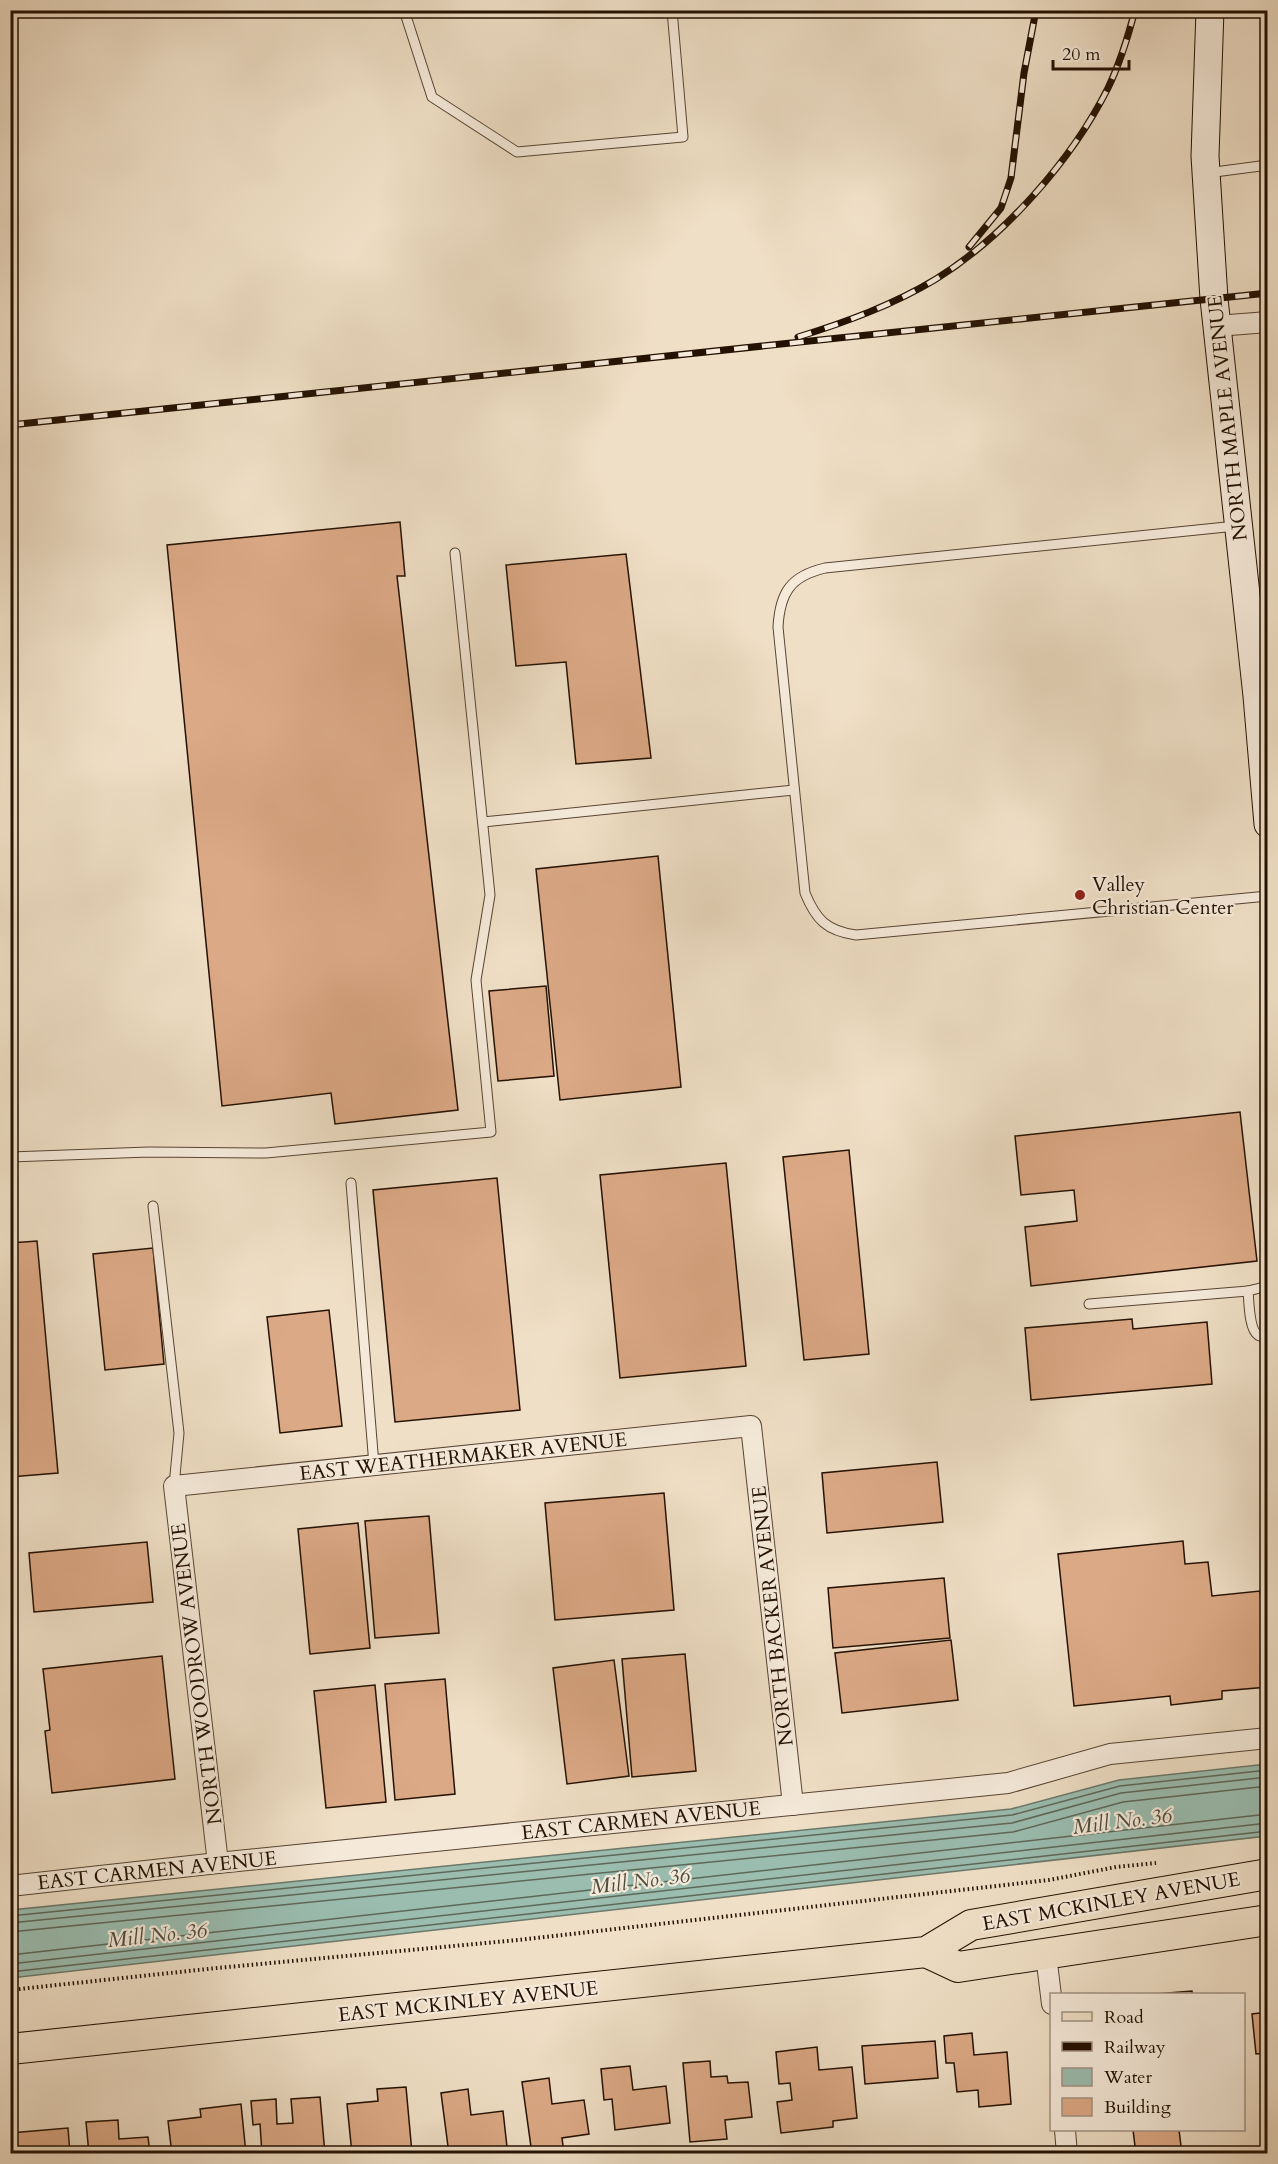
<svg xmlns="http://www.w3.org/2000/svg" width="1278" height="2164" font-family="Cardo,serif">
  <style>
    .water { fill: #9abdb0; stroke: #6b786a; stroke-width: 1.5 }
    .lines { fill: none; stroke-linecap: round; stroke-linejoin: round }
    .shore { stroke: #5f6759; stroke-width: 1.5 }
    .building { fill: #dca986; stroke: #241102; stroke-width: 1.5 }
    .lane-casing { stroke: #574433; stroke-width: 11 }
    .street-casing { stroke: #574433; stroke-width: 22 }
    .secondary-casing { stroke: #241102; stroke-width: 29 }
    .primary-casing { stroke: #241102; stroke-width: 32 }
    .path { stroke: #241102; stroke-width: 4; stroke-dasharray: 1.5 3; stroke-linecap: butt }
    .lane { stroke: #f5eada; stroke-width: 9 }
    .street { stroke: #f5eada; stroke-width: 20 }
    .secondary { stroke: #f5eada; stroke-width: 27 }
    .primary { stroke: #efdfc6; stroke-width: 30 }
    .rail-casing { stroke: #241102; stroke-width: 7 }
    .rail { stroke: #f5eada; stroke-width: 4.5; stroke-dasharray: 14; stroke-linecap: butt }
    .poi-dot { fill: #8f2418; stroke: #f5eada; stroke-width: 2 }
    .labels { text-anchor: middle; stroke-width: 4.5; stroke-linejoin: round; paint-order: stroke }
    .street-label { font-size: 20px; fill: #241102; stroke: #f5eada }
    .poi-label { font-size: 20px; fill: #241102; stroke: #f5eada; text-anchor: start }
    .water-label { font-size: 21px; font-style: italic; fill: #4d4d3f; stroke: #f5eada }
  </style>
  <rect width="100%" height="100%" fill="#efdfc6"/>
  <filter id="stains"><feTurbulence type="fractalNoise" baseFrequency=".00333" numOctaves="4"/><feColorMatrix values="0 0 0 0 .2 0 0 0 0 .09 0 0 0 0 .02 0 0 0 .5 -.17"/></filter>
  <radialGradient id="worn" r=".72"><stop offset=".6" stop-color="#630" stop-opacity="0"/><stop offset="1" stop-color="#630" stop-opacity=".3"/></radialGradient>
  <polygon class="water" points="1267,1764 1267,1836 11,1978 11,1910 1011,1809 1119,1780"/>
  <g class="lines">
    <g class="shore">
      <polyline points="10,1916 1012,1815 1120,1786 1268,1770"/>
      <polyline points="10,1923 1012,1823 1121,1793 1268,1777"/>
      <polyline points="10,1932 1013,1832 1123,1802 1268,1786"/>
      <polyline points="10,1955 1268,1814"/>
      <polyline points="10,1964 1268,1823"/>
      <polyline points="10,1972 1268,1831"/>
    </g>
  </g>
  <g class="building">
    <polygon points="400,522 405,576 397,576 458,1110 335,1124 331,1093 222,1106 167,545"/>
    <polygon points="626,554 651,758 576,764 566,662 516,666 506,565"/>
    <polygon points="658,856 681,1087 560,1100 536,869"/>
    <polygon points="546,986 554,1076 498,1081 489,991"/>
    <polygon points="1240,1112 1257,1261 1031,1286 1025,1227 1077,1221 1074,1190 1021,1195 1015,1136"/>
    <polygon points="849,1150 869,1354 804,1360 783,1157"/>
    <polygon points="726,1163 746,1366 620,1378 600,1175"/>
    <polygon points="497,1178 520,1410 395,1422 373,1190"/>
    <polygon points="37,1241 58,1473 10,1477 10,1243"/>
    <polygon points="153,1248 164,1364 105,1370 93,1254"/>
    <polygon points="329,1310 342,1426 280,1433 267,1317"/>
    <polygon points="1132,1319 1133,1329 1207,1322 1212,1384 1031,1400 1025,1328"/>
    <polygon points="937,1462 943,1522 827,1533 822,1473"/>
    <polygon points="664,1493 674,1610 555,1620 545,1503"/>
    <polygon points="429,1516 439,1633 375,1638 365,1521"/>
    <polygon points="358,1523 370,1648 310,1654 298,1529"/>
    <polygon points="1183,1541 1185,1564 1208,1562 1212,1596 1260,1591 1268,1667 1268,1687 1222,1691 1222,1699 1171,1705 1170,1696 1074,1706 1058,1554"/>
    <polygon points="147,1542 153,1602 34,1612 29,1553"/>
    <polygon points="944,1578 950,1638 833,1648 828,1588"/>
    <polygon points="951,1640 958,1700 842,1713 835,1653"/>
    <polygon points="685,1654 696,1771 632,1777 622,1659"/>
    <polygon points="162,1656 175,1779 52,1793 45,1731 50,1730 43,1669"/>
    <polygon points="614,1660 629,1776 567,1784 553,1668"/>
    <polygon points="445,1679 455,1794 395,1800 385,1684"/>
    <polygon points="375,1685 386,1802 326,1808 314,1691"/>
    <polygon points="1192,1991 1192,1994 1155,1994"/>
    <polygon points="1268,2012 1268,2053 1256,2054 1252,2014"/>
    <polygon points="972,2033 974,2055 1007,2052 1011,2104 979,2107 978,2090 957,2092 954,2063 946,2063 944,2036"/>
    <polygon points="935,2041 938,2078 865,2084 862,2046"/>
    <polygon points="817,2047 819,2070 852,2067 857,2118 833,2121 833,2127 781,2133 777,2102 792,2100 790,2083 779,2084 776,2052"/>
    <polygon points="710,2061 711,2077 727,2076 728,2083 748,2082 752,2117 725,2120 727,2139 690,2142 683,2063"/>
    <polygon points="630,2066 633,2090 666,2086 670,2123 615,2130 612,2099 604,2100 601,2069"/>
    <polygon points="549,2078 552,2104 584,2100 589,2134 562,2138 564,2153 532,2154 522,2082"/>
    <polygon points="406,2087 412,2153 352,2154 347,2104 378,2101 377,2089"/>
    <polygon points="468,2089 471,2115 503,2111 507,2147 449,2154 441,2093"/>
    <polygon points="320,2097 325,2154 262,2154 260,2124 253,2125 251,2101 276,2099 277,2124 293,2123 291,2099"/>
    <polygon points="241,2104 246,2154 172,2154 168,2121 201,2117 200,2109"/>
    <polygon points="118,2120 119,2139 148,2137 150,2154 89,2154 86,2122"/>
    <polygon points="68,2128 70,2154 10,2154 10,2133"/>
    <polygon points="1133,2130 1179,2130 1182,2154 1136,2154"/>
  </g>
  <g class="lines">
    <g class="lane-casing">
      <g id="lane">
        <polyline points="404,10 432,97 517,152 683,137 672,10"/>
        <polyline points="10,11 11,10"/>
        <polyline points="1207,173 1268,165"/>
        <path d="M 1236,526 L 825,568 C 791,576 780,592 778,627 L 805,893 C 816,920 827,931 856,935 L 1268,896"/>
        <polyline points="483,822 794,790"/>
        <polyline points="10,1157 149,1152 266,1153 491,1132 476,980 490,895 455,553"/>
        <polyline points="351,1183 374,1465"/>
        <polyline points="153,1206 179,1433 174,1486"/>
        <path d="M 1248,1291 C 1249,1301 1249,1330 1258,1335 C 1260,1337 1264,1336 1268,1336"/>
        <polyline points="1089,1304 1248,1291 1268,1286"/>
      </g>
    </g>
    <g class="street-casing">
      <g id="street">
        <polyline points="1217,326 1268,322"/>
        <polyline points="218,1863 174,1486 751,1426 793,1805"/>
        <polyline points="10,1886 218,1863 1008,1783 1110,1754 1268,1738"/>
        <polyline points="1046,1955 1052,2004"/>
        <polyline points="1065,2130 1067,2154"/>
      </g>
    </g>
    <g class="secondary-casing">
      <polyline id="secondary" points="1210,10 1205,156 1214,299 1257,696 1268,824"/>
    </g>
    <g class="primary-casing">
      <g id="primary">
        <polyline points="926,1952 958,1967 1268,1920"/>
        <polyline points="10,2049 926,1952 971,1925 1268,1874"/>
      </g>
    </g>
    <polyline class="path" points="10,1990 217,1968 518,1940 1049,1880 1116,1867 1156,1863"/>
    <use href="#lane" class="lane"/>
    <use href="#street" class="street"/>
    <use href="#secondary" class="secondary"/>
    <use href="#primary" class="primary"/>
    <g class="rail-casing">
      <g id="rail">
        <polyline points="969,247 1001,208 1011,178 1024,73 1036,10"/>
        <path d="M 798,337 C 846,322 893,305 936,279 C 1004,237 1072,160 1108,88 C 1120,63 1128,37 1135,10"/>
        <polyline points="10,425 1268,293"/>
      </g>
    </g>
    <use href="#rail" class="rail"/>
  </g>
  <circle class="poi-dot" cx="1080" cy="895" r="6"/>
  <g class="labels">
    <g class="street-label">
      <text transform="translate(1227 418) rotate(-96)" y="7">NORTH MAPLE AVENUE</text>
      <text transform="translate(463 1456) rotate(-6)" y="7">EAST WEATHERMAKER AVENUE</text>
      <text transform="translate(772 1616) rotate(-96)" y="7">NORTH BACKER AVENUE</text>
      <text transform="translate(196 1674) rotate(-97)" y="7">NORTH WOODROW AVENUE</text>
      <text transform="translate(641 1820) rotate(-6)" y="7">EAST CARMEN AVENUE</text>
      <text transform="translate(157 1870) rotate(-6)" y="7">EAST CARMEN AVENUE</text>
      <text transform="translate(1111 1901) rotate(-10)" y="7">EAST MCKINLEY AVENUE</text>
      <text transform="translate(468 2001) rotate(-6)" y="7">EAST MCKINLEY AVENUE</text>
    </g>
    <g class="poi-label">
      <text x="1092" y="891">Valley<tspan x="1092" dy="23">Christian Center</tspan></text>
    </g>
    <g class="water-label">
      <text transform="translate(1122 1821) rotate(-7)" y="7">Mill No. 36</text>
      <text transform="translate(640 1881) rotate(-7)" y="7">Mill No. 36</text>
      <text transform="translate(157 1935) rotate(-6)" y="7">Mill No. 36</text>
    </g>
  </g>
  <rect width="1278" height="2164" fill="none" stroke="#efdfc6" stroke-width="36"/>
  <rect x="12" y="12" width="1254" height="2140" fill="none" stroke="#241102" stroke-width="3"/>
  <rect x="18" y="18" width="1242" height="2128" fill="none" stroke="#241102" stroke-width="1.5"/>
  <rect x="1050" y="1993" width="195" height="138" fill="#f5eada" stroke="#a19384" stroke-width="1.5"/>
  <rect x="1062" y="2012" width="30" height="9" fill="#efdfc6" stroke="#a19384" stroke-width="1.5"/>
  <text x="1104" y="2023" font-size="18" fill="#241102">Road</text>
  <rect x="1062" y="2042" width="30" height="9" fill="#241102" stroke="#a19384" stroke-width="1.5"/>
  <text x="1104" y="2053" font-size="18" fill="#241102">Railway</text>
  <rect x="1062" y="2068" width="30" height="18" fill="#9abdb0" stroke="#a19384" stroke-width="1.5"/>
  <text x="1104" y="2083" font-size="18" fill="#241102">Water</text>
  <rect x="1062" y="2098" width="30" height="18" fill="#dca986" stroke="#a19384" stroke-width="1.5"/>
  <text x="1104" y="2113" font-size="18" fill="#241102">Building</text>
  <path d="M1053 60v9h76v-9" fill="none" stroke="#241102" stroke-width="3"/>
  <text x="1062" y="60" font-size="18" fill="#241102" stroke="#f5eada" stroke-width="4.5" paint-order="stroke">20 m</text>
  <rect width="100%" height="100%" filter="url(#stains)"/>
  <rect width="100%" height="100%" fill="url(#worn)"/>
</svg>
